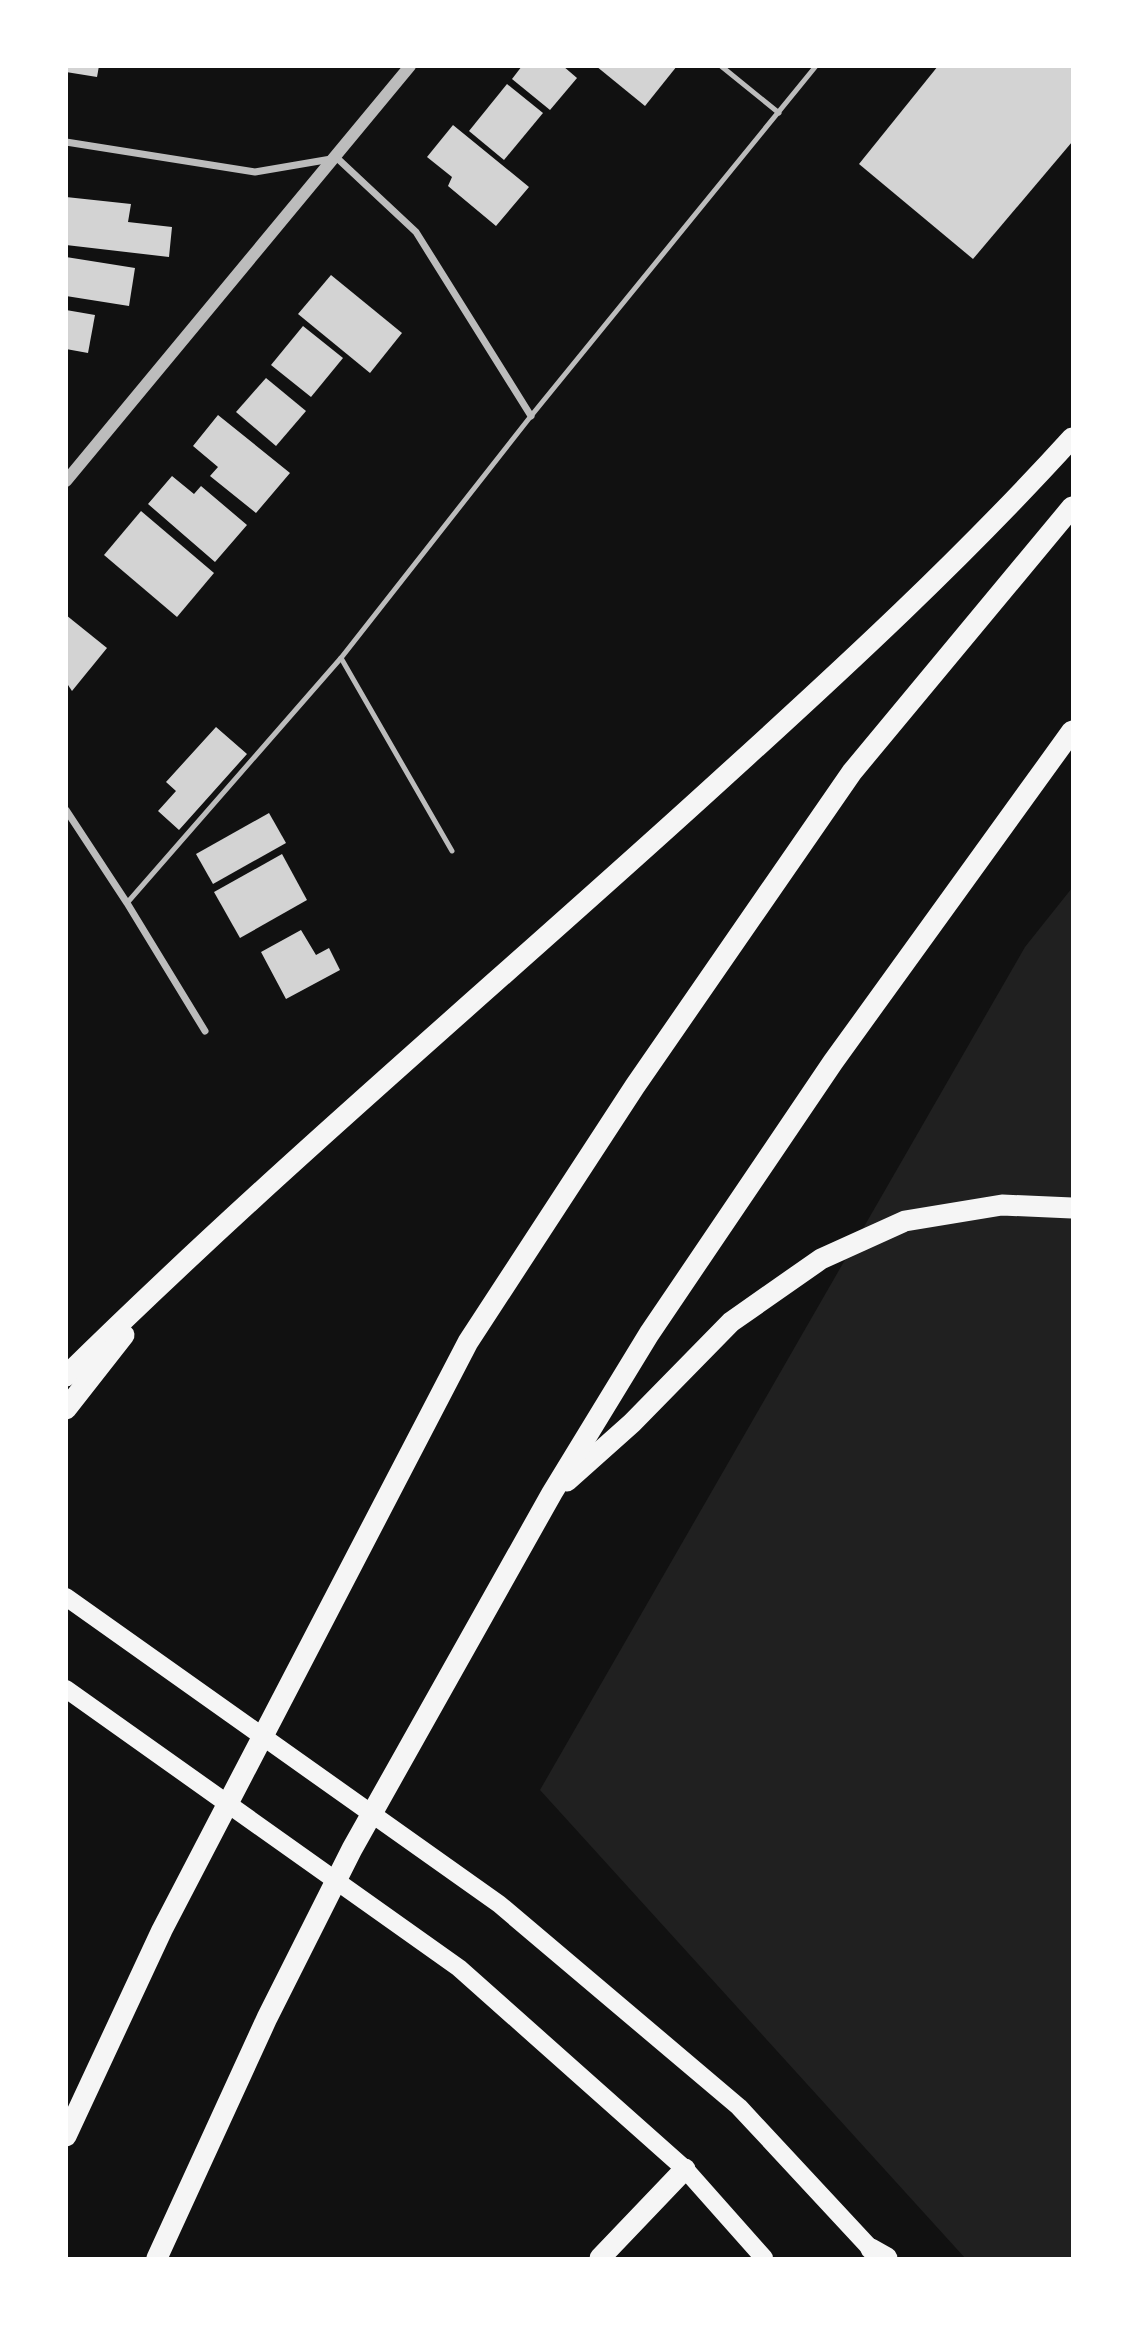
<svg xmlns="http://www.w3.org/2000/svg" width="1139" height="2325" font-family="'Archivo Narrow',sans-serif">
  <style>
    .green { fill: #202020 }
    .building { fill: #d3d3d3 }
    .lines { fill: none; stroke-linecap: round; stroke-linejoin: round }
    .service { stroke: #bcbcbc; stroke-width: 5 }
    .minor { stroke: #bcbcbc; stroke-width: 7 }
    .tertiary { stroke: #bcbcbc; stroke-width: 12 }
    .primary { stroke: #f5f5f5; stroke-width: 18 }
    .motorway { stroke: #f5f5f5; stroke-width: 21 }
  </style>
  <rect width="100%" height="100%" fill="#111"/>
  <polygon class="green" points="1072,888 1072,2258 965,2258 540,1790 1025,947"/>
  <g class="building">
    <polygon points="66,66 99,66 97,77 66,72"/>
    <polygon points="522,66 563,66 577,78 550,110 512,79"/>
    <polygon points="596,66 677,66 645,106"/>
    <polygon points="938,66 1072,66 1072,142 973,259 859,164"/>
    <polygon points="507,84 543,113 504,160 469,131"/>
    <polygon points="453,125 529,187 496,226 448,186 452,177 427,157"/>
    <polygon points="66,197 131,204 128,222 172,227 169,257 66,245"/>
    <polygon points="66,257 135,268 129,306 66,296"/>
    <polygon points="331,275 402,333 370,373 298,314"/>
    <polygon points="66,310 95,315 88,353 66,349"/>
    <polygon points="303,326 343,358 311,397 271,365"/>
    <polygon points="266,378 306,411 276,446 236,412"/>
    <polygon points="218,415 290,473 256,513 210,476 218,467 193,446"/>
    <polygon points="172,476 194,494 201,486 247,525 215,562 148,504"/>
    <polygon points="141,511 214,573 177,617 104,555"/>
    <polygon points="66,615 107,648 72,691 66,682"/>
    <polygon points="216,727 247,754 179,830 158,811 176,791 166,782"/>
    <polygon points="269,813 286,843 213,884 196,854"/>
    <polygon points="282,854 307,900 240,938 214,892"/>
    <polygon points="301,930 316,955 329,948 340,970 286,999 261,952"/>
  </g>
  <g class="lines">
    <g class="service">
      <polyline points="721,66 779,113"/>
      <polyline points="341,658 452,851"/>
      <polyline points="127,903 341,658 531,416 816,66"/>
    </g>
    <g class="minor">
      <polyline points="66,142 255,172 337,158 416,232 531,416"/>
      <polyline points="66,810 127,903 205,1031"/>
    </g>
    <polyline class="tertiary" points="66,481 410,66"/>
    <g class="primary">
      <polyline points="66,1597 499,1904 739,2107 871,2249"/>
      <polyline points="66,1689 459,1968 685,2169 764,2258"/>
    </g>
    <g class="motorway">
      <path d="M 66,1376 C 278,1167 506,976 726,775 C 845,667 964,557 1072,438"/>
      <polyline points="66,1409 124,1335"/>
      <polyline points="567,1481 632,1423 731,1322 821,1259 905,1221 1002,1205 1072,1208"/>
      <polyline points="66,2136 162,1930 468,1342 635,1086 852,772 1072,507"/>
      <polyline points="871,2249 887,2258"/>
      <polyline points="157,2258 267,2018 352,1849 552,1493 649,1334 833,1062 1072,731"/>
      <polyline points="600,2258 685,2169"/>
    </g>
  </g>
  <rect width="1139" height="2325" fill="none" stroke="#ffffff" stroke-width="136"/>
</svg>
